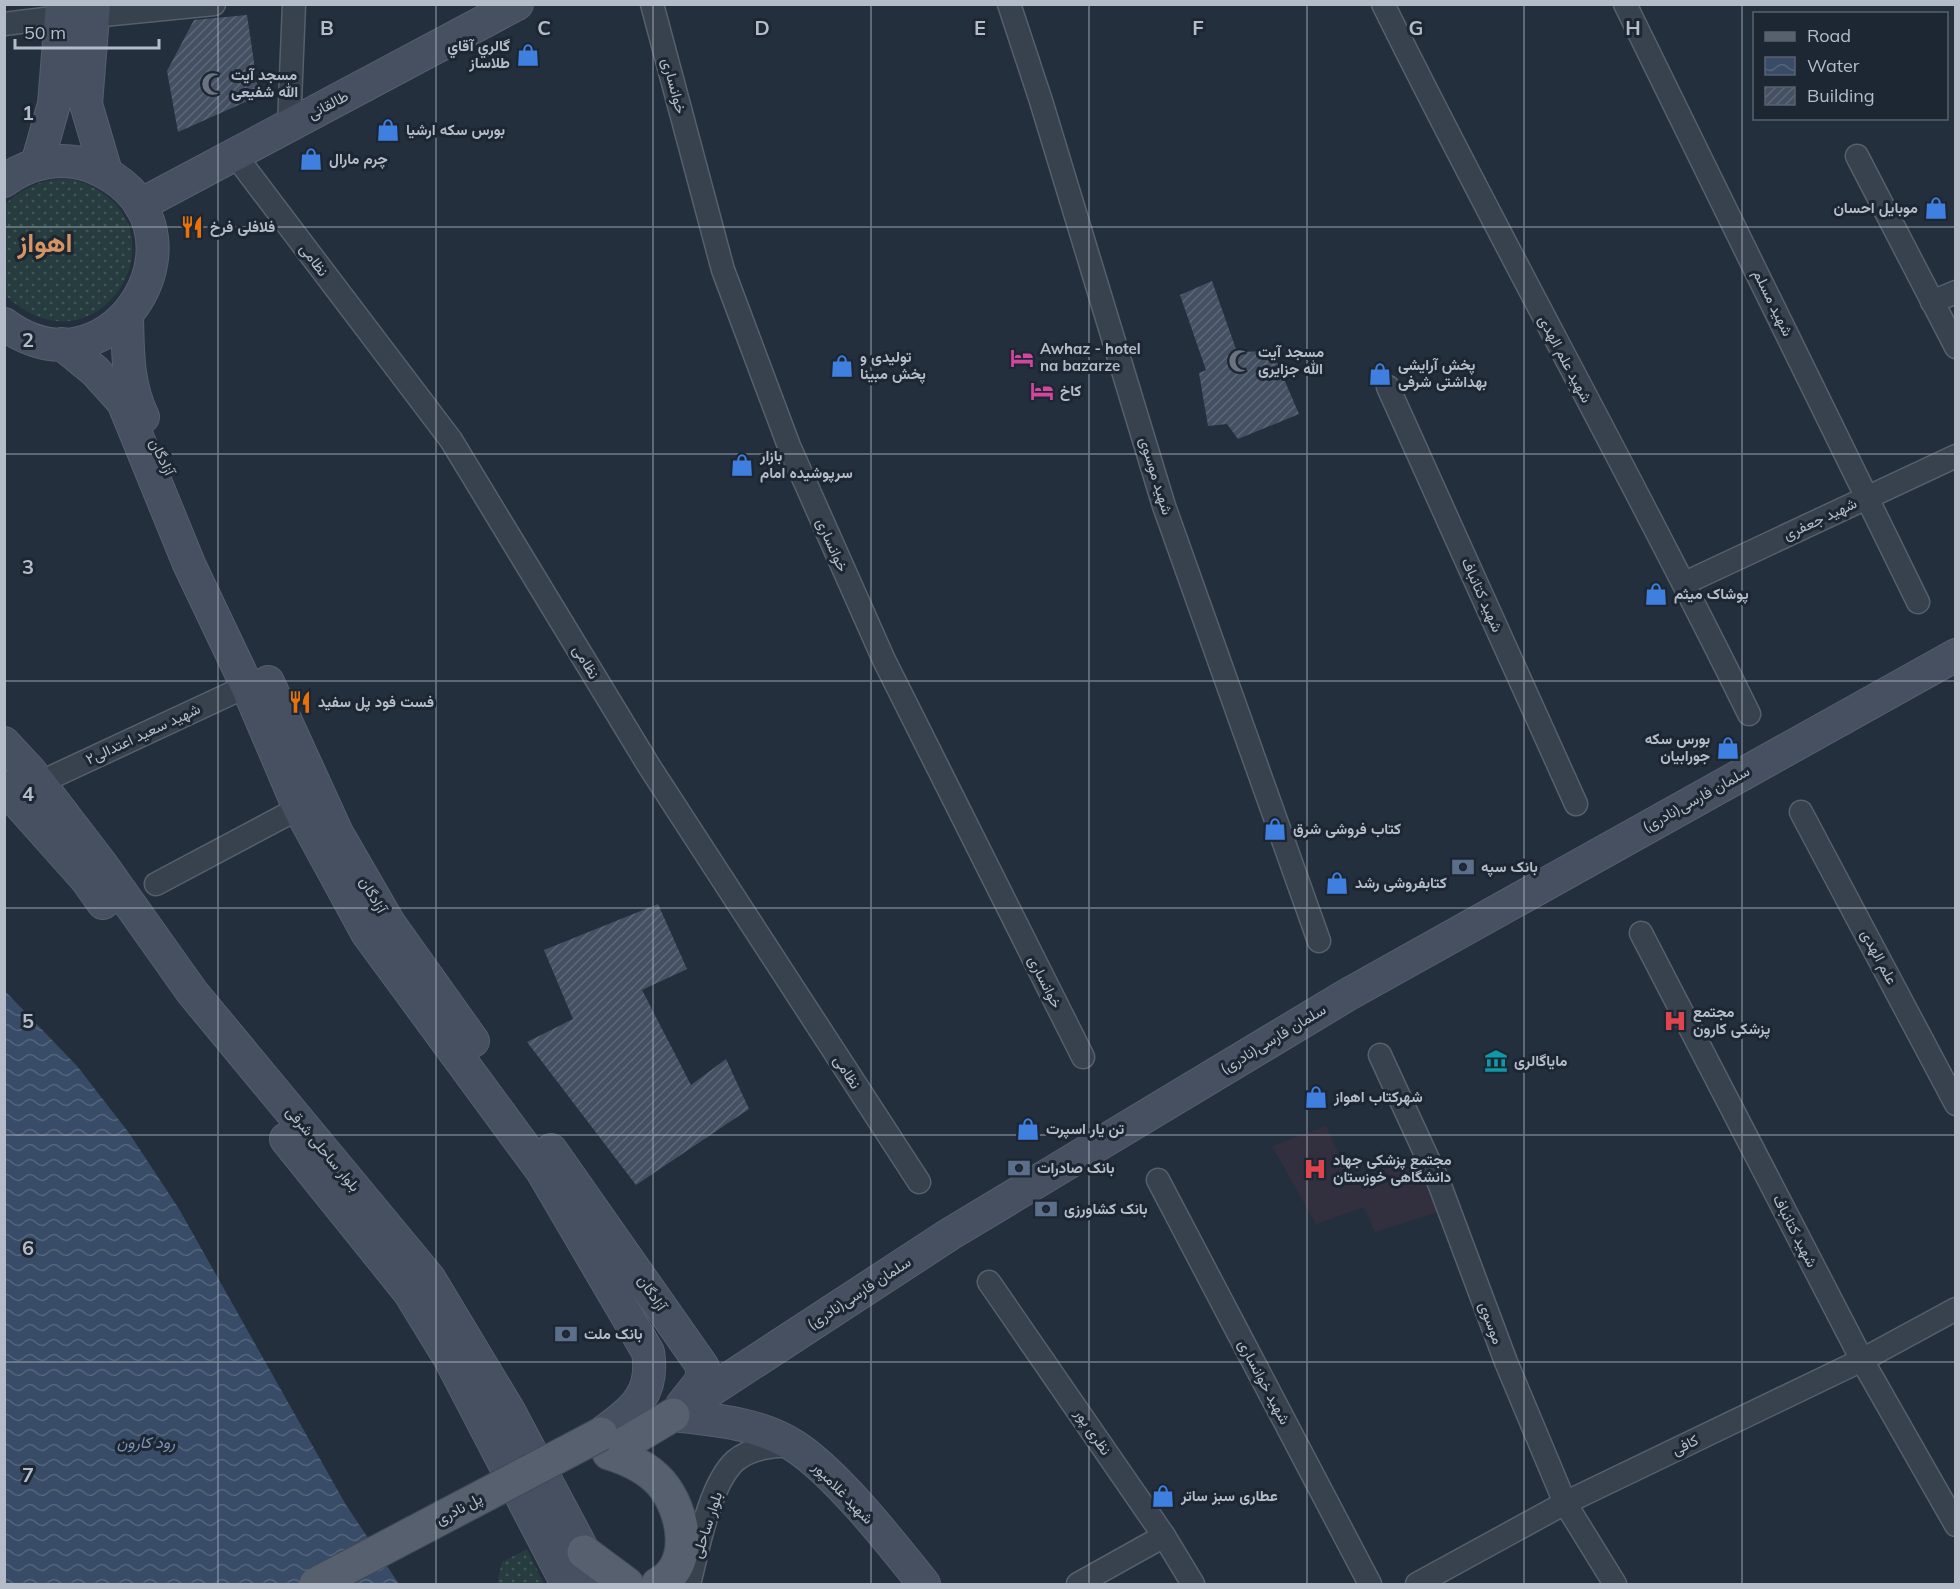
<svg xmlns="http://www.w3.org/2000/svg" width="1960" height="1589" font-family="Mulish,Vazirmatn,sans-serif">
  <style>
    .medical { fill: #32303f }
    .grass { fill: url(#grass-dots) }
    .water { fill: url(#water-waves) }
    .building { fill: url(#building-hatch) }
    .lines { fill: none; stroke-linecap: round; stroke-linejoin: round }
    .street-casing { stroke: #565f6c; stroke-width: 25 }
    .secondary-casing { stroke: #565f6c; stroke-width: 34 }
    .primary-casing { stroke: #414a57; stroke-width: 35 }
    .street { stroke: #38414e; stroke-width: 22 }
    .secondary { stroke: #465061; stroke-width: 32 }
    .primary { stroke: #56606e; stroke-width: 33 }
    .primary-bridge-casing { stroke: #414a57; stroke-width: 35; stroke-linecap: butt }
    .primary-bridge { stroke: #56606e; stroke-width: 33 }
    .grid { fill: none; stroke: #b4bcc9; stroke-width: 1.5; stroke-opacity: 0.55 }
    .labels { text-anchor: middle; stroke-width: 6; stroke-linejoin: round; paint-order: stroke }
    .poi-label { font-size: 15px; font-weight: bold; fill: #b4bcc9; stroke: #1d2633; text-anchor: start }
    .street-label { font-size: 15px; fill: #b4bcc9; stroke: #1d2633 }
    .water-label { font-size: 16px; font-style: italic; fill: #7c92b1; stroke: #1d2633 }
    .town-label { font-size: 27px; font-weight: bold; fill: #d59563; stroke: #1d2633 }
    .grid-label { font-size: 20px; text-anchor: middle; font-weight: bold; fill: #b4bcc9; stroke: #1d2633; stroke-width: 6; stroke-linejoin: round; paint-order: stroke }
  </style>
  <defs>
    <pattern id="grass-dots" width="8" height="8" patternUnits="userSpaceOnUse" patternTransform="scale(1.5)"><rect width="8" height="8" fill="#263c3f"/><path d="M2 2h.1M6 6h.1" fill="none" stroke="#435659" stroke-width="1.8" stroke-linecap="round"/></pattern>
    <pattern id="water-waves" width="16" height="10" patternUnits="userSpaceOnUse" patternTransform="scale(1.5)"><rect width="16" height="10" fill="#394c67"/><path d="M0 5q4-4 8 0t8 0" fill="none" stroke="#53647b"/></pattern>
    <pattern id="building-hatch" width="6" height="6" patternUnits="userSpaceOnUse" patternTransform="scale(1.5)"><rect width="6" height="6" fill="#455162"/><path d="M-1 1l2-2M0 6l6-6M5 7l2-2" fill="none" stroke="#5d6877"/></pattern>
  </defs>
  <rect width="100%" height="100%" fill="#242f3e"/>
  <polygon class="medical" points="1326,1126 1352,1183 1415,1156 1438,1212 1375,1232 1364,1207 1316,1224 1272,1146"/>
  <g class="grass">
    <path d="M 68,178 C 201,212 102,387 5,295 L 5,204 C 25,187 41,180 68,178 Z"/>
    <polygon points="527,1549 544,1584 497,1584 502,1562"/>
  </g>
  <polygon class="water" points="4,990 77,1066 129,1133 179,1209 346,1505 399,1584 5,1584"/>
  <g class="building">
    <polygon points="247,15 259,96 178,132 167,71 194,20"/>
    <polygon points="1212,281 1237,352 1272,351 1299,414 1238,439 1227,424 1208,426 1199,373 1206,370 1180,295"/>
    <polygon points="658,904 687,969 642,990 691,1085 726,1059 749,1109 636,1185 527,1042 573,1019 544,950"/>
  </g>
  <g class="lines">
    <g class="street-casing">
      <g id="street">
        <polyline points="652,4 723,270 789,446 884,660 1083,1057"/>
        <polyline points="1009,4 1041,101 1164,506 1319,941"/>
        <path d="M 1383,4 C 1501,243 1632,475 1749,714"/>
        <polyline points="1625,4 1918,602"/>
        <polyline points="93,16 214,4"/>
        <polyline points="4,24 61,17"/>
        <polyline points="289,126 294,4"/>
        <polyline points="235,155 451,440 649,766 919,1182"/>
        <polyline points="1857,156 1956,347"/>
        <polyline points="1932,302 1956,292"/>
        <polyline points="1388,387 1576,804"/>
        <polyline points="1685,583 1956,456"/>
        <polyline points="39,783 247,686"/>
        <polyline points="1801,812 1956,1104"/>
        <polyline points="156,884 299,808"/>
        <polyline points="1641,933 1862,1360 1956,1525"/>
        <polyline points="1380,1055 1439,1183 1506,1362 1565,1503 1615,1584"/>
        <polyline points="1158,1180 1370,1584"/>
        <polyline points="989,1282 1164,1536 1193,1584"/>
        <path d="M 689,1584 C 698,1550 709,1485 735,1461 C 750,1448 774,1445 792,1446"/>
        <polyline points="1078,1584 1164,1536"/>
        <polyline points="1417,1584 1565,1503 1862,1360 1956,1309"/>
      </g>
    </g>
    <g class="secondary-casing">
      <g id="secondary">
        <polyline points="94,4 86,104 106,172"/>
        <polyline points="37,164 54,104 62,4"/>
        <path d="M 4,181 C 28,163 62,155 90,166 C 225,219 116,407 4,324"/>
        <polyline points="140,205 517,4"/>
        <path d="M 127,316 C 128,352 127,384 143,417"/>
        <path d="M 62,344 L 95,371 L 123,402 L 189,564 L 247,686 L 299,808 L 367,933 L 542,1171 L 648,1352 C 655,1395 633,1410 601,1434"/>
        <polyline points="268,682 337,833 389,923 473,1041"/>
        <polyline points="4,743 30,771 102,865 192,992 429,1278 509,1411 584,1552 597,1584"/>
        <polyline points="4,787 86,879 103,903"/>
        <polyline points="286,1139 409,1292 450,1359 567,1584"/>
        <polyline points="551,1150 703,1367 701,1381 682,1405"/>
        <polyline points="673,1415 950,1234 1347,995 1956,655"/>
        <path d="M 673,1415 C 715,1420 760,1423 796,1447 C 838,1475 892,1544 924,1584"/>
      </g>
    </g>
    <g class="primary-casing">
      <g id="primary">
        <path d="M 609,1453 C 628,1459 647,1467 661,1483 C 684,1510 695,1565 658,1584"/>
        <polyline points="609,1453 673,1415"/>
        <polyline points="584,1552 627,1584"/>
      </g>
    </g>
    <use href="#street" class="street"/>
    <use href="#secondary" class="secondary"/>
    <use href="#primary" class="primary"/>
    <g class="primary-bridge-casing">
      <polyline id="primary-bridge" points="316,1584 601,1434"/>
    </g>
    <use href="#primary-bridge" class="primary-bridge"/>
  </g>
  <path class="grid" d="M 218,4 L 218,1584M 436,4 L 436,1584M 653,4 L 653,1584M 871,4 L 871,1584M 1089,4 L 1089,1584M 1307,4 L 1307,1584M 1524,4 L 1524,1584M 1742,4 L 1742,1584M 4,227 L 1956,227M 4,454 L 1956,454M 4,681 L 1956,681M 4,908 L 1956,908M 4,1135 L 1956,1135M 4,1362 L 1956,1362"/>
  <defs>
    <g id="shop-bare" transform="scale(1.8)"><path d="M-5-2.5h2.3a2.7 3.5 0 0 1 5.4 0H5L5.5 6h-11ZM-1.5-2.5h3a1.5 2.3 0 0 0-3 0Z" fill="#3f7fe0" stroke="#1d2633" stroke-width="2.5" paint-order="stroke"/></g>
    <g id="mosque-bare" transform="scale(1.8)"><path d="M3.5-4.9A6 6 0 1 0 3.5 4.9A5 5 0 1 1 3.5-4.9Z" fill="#6b7280" stroke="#1d2633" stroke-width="2.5" paint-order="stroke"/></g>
    <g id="restaurant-bare" transform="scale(1.8)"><path d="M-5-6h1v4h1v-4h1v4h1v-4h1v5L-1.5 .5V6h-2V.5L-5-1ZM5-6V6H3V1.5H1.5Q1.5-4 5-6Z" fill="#e8710a" stroke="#1d2633" stroke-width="2.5" paint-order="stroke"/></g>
    <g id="hotel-bare" transform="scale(1.8)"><path d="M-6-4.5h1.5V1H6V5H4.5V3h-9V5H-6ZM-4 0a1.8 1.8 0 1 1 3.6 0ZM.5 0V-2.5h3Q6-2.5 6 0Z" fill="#d1479c" stroke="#1d2633" stroke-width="2.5" paint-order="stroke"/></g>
    <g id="bank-bare" transform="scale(1.8)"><path d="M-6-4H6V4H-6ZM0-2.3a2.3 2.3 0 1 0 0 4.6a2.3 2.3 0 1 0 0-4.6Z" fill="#5c6f8a" stroke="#1d2633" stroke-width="2.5" paint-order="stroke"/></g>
    <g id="hospital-bare" transform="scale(1.8)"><path d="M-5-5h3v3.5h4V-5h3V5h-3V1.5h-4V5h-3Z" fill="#e0444e" stroke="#1d2633" stroke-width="2.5" paint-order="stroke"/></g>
    <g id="museum-bare" transform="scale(1.8)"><path d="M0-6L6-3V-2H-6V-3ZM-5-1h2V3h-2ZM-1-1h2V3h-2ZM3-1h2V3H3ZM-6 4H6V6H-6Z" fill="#0f9aa8" stroke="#1d2633" stroke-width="2.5" paint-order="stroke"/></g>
  </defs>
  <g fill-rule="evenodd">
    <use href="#shop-bare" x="528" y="55"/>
    <use href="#mosque-bare" x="213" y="84"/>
    <use href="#shop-bare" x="388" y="130"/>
    <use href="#shop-bare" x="311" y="159"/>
    <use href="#shop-bare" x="1936" y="208"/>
    <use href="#restaurant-bare" x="192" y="227"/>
    <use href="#hotel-bare" x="1022" y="358"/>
    <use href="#mosque-bare" x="1240" y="361"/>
    <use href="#shop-bare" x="842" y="366"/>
    <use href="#shop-bare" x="1380" y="374"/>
    <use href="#hotel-bare" x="1042" y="391"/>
    <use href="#shop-bare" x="742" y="465"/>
    <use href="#shop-bare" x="1656" y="594"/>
    <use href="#restaurant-bare" x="300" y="702"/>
    <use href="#shop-bare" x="1728" y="748"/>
    <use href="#shop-bare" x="1275" y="829"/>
    <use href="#bank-bare" x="1463" y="867"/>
    <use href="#shop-bare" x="1337" y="883"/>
    <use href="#hospital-bare" x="1675" y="1021"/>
    <use href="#museum-bare" x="1496" y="1061"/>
    <use href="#shop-bare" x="1316" y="1097"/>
    <use href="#shop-bare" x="1028" y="1129"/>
    <use href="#bank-bare" x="1019" y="1168"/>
    <use href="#hospital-bare" x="1315" y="1169"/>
    <use href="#bank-bare" x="1046" y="1209"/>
    <use href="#bank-bare" x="566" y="1334"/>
    <use href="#shop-bare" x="1163" y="1496"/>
  </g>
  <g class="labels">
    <g class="poi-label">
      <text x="510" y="51" text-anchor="end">گالري آقاي<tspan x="510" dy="17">طلاساز</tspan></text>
      <text x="231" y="80">مسجد آیت<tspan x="231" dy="17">الله شفیعی</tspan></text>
      <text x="406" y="135">بورس سکه ارشیا</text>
      <text x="329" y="164">چرم مارال</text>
      <text x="1918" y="213" text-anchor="end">موبایل احسان</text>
      <text x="210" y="232">فلافلی فرخ</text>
      <text x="1040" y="354">Awhaz - hotel<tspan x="1040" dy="17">na bazarze</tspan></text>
      <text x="1258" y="357">مسجد آیت<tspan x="1258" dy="17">الله جزایری</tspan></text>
      <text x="860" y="362">تولیدی و<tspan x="860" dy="17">پخش مبینا</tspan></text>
      <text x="1398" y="370">پخش آرایشی<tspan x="1398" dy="17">بهداشتی شرفی</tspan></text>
      <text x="1060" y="396">کاخ</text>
      <text x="760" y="461">بازار<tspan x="760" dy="17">سرپوشیده امام</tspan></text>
      <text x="1674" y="599">پوشاک میثم</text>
      <text x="318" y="707">فست فود پل سفید</text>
      <text x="1710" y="744" text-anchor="end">بورس سکه<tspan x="1710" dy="17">جورابیان</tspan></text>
      <text x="1293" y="834">کتاب فروشی شرق</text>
      <text x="1481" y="872">بانک سپه</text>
      <text x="1355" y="888">کتابفروشی رشد</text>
      <text x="1693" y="1017">مجتمع<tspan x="1693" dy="17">پزشکی کارون</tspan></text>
      <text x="1514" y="1066">مایاگالری</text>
      <text x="1334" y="1102">شهرکتاب اهواز</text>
      <text x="1046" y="1134">تن یار اسپرت</text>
      <text x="1333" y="1165">مجتمع پزشکی جهاد<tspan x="1333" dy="17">دانشگاهی خوزستان</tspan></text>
      <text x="1037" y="1173">بانک صادرات</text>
      <text x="1064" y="1214">بانک کشاورزی</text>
      <text x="584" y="1339">بانک ملت</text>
      <text x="1181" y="1501">عطاری سبز ساتر</text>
    </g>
    <g class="street-label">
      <text transform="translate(674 86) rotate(75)" y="5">خوانساری</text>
      <text transform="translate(328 105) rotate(-28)" y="5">طالقانی</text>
      <text transform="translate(314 260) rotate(53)" y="5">نظامی</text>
      <text transform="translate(1773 303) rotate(64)" y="5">شهید مسلم</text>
      <text transform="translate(1565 359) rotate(62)" y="5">شهید علم الهدی</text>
      <text transform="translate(162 457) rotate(64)" y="5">آزادگان</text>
      <text transform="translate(1156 476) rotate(73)" y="5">شهید موسوی</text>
      <text transform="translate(1820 519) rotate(-25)" y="5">شهید جعفری</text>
      <text transform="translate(832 545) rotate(66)" y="5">خوانساری</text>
      <text transform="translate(1482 595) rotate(66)" y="5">شهید کتانباف</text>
      <text transform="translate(586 662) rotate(59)" y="5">نظامی</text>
      <text transform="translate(143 734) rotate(-25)" y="5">شهید سعید اعتدالی۲</text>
      <text transform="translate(1696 799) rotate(-29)" y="5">سلمان فارسی(نادری)</text>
      <text transform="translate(373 895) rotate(60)" y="5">آزادگان</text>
      <text transform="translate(1879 957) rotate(62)" y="5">علم الهدی</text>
      <text transform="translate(1045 982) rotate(63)" y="5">خوانساری</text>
      <text transform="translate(1273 1039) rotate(-31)" y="5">سلمان فارسی(نادری)</text>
      <text transform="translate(847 1072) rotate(57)" y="5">نظامی</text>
      <text transform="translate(323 1149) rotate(50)" y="5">بلوار ساحلی شرقی</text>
      <text transform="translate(1795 1231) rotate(63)" y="5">شهید کتانباف</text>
      <text transform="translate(652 1293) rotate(56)" y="5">آزادگان</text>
      <text transform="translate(859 1293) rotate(-33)" y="5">سلمان فارسی(نادری)</text>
      <text transform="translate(1491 1323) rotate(70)" y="5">موسوی</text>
      <text transform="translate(1264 1382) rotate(62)" y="5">شهید خوانساری</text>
      <text transform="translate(1093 1432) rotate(56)" y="5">نظری پور</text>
      <text transform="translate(1685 1445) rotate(-26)" y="5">کافی</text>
      <text transform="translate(843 1493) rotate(46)" y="5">شهید غلامپور</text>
      <text transform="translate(459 1509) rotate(-28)" y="5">پل نادری</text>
      <text transform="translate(707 1525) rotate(-72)" y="5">بلوار ساحلی</text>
    </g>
    <g class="water-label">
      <text x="146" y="1448">رود کارون</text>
    </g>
    <g class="town-label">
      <text x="45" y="252">اهواز</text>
    </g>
  </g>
  <g class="grid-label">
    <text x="327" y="35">B</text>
    <text x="544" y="35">C</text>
    <text x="762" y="35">D</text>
    <text x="980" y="35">E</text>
    <text x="1198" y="35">F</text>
    <text x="1416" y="35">G</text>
    <text x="1633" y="35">H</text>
    <text x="28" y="120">1</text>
    <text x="28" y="347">2</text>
    <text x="28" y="574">3</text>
    <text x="28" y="801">4</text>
    <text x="28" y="1028">5</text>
    <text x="28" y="1255">6</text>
    <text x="28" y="1482">7</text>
  </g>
  <rect width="1960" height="1589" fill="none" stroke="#b4bcc9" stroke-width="12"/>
  <rect x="1753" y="12" width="195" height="108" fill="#1d2633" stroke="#59626f" stroke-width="1.5"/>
  <rect x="1765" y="32" width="30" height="9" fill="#56606e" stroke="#59626f" stroke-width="1.5"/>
  <text x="1807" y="42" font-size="18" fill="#b4bcc9">Road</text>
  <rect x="1765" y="57" width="30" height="18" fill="url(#water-waves)" stroke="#59626f" stroke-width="1.5"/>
  <text x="1807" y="72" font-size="18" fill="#b4bcc9">Water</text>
  <rect x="1765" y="87" width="30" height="18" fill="url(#building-hatch)" stroke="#59626f" stroke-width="1.5"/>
  <text x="1807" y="102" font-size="18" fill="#b4bcc9">Building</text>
  <path d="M15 39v9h144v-9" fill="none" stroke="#b4bcc9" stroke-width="3"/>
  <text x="24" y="39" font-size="18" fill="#b4bcc9" stroke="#1d2633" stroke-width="4.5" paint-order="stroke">50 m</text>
</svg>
